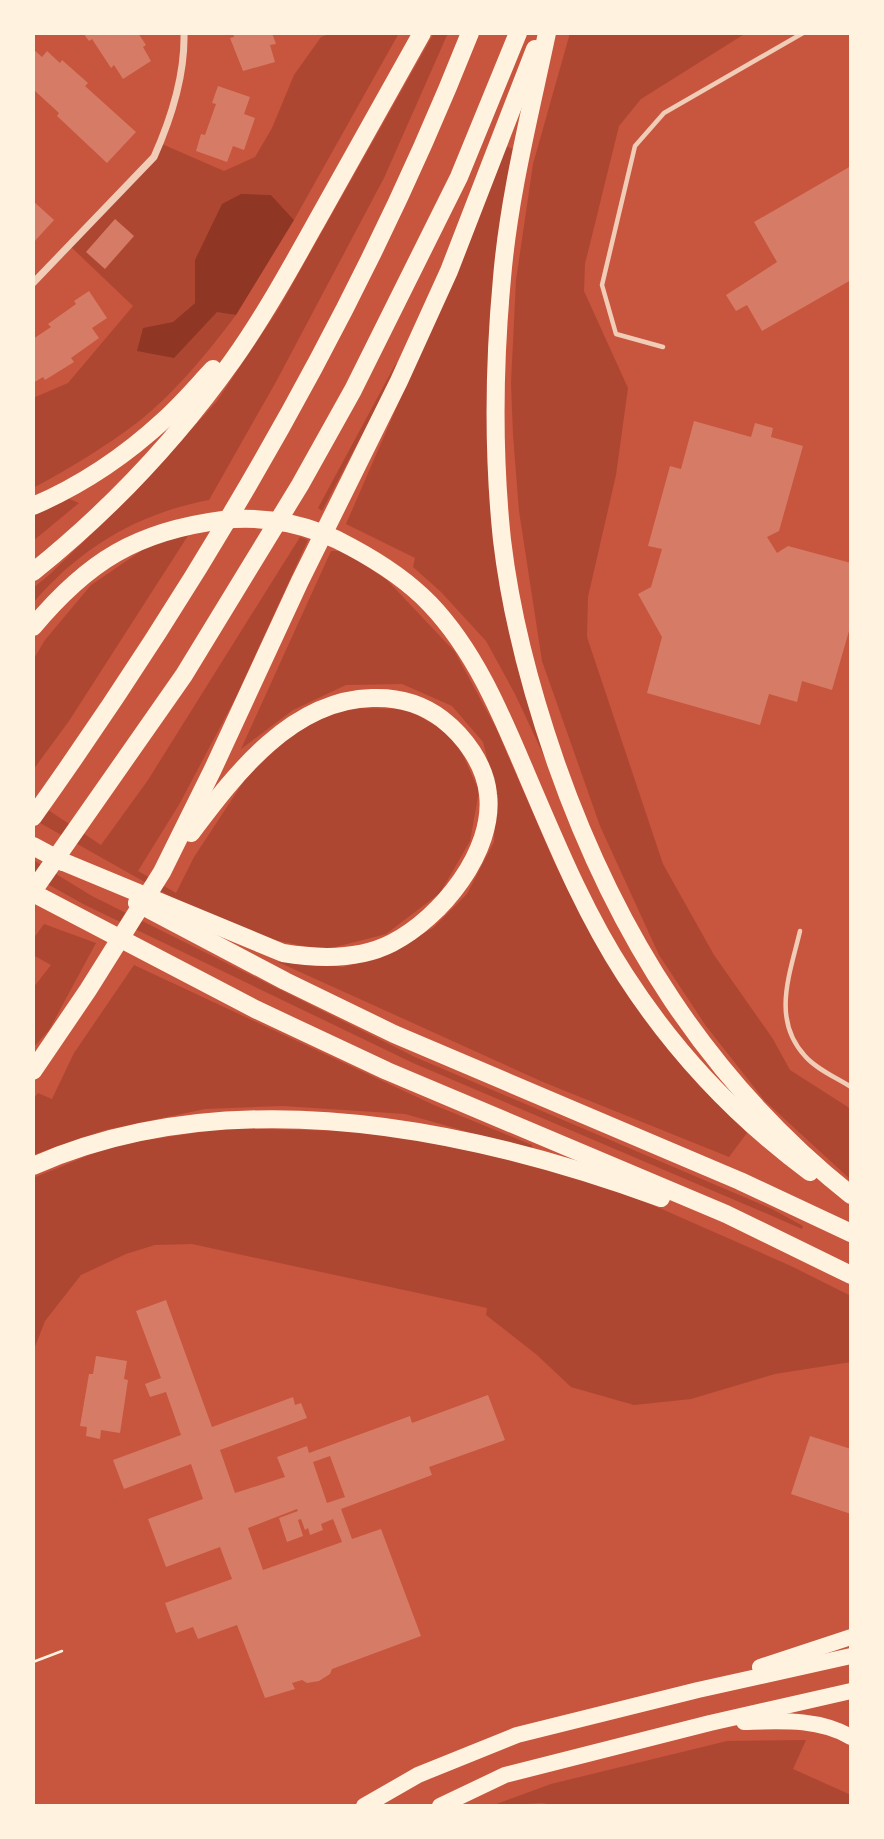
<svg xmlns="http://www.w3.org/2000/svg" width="884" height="1839" font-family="Helvetica,sans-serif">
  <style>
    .green { fill: #ae4732 }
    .water { fill: #8f3625 }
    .building { fill: #d67c66; fill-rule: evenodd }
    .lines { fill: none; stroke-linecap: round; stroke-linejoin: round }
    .path { stroke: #fff3e0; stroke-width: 2.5 }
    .service { stroke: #f1ccb7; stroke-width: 4.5 }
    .minor { stroke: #f1ccb7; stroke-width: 7 }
    .primary { stroke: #fff3e0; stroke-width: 16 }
    .motorway { stroke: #fff3e0; stroke-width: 18 }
  </style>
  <rect width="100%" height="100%" fill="#c8553d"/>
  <g class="green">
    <path d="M 332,33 L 399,33 L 294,220 L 271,195 L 195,260 L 195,303 L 173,322 L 198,330 L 217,311 L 236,315 C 209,351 174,394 138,422 C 105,447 69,469 33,488 L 33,398 L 68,383 L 133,306 L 71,247 L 162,144 L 224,171 L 255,157 L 272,128 L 294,75 L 321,37 Z"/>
    <path d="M 434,33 L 448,33 L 384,178 L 277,380 L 209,500 C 137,514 81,547 33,603 L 33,588 L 49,575 L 134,493 L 217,401 L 279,308 Z"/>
    <polygon points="570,33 746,33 641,99 619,126 585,264 584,291 628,388 616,475 588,597 587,637 663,864 714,955 773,1039 790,1070 851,1109 851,1180 765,1101 706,1026 659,955 600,826 542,661 519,511 513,435 511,383 516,280 533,164"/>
    <polygon points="506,146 515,150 491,446 551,771 515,694 486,641 441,592 413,567 415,558 346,524 458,266"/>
    <polygon points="401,360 322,511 318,508 395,365"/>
    <polygon points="67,498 79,503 33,541 33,512"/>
    <polygon points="191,531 69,721 33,770 33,660 45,640 91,585 144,549"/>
    <polygon points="300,537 308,540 236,697 180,803 138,871 176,893 194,857 246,778 294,732 345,708 407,709 455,737 479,791 470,841 440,893 386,934 324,950 268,939 173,898 33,819 33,800 101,845 148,780"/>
    <polygon points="331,551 344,551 387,580 455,652 496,728 555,864 621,984 747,1133 729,1157 543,1082 278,962 286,960 343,967 382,956 433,928 467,894 494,842 496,791 483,742 452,706 402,684 346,685 293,710 241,749"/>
    <polygon points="33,860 92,896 415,1057 772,1209 803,1226 802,1229 770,1215 413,1063 85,905 33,876"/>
    <polygon points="44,924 96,943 49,1030 33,1048 33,988 51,965 33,955 33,939"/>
    <polygon points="134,965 434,1105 532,1145 532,1150 405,1114 283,1106 205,1109 105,1130 33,1155 33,1099 38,1093 52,1099 74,1053"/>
    <polygon points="227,1128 385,1132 525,1160 648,1203 791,1266 851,1296 851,1362 775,1374 691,1399 634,1405 571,1387 537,1355 486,1315 487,1308 192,1244 155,1245 126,1254 81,1275 45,1321 33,1352 33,1178 114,1145"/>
    <polygon points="806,1740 793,1769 851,1795 851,1806 556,1806 542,1803 491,1806 551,1784 727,1741"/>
  </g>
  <polygon class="water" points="241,194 271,195 294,220 236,315 217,312 174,358 137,351 143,328 173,322 195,303 195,260 222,204"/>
  <g class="building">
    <polygon points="83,33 138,33 146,45 143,47 151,61 123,79 114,65 111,68 92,39 89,41"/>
    <polygon points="233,33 272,33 276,44 270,45 275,62 243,71 230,38 234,37"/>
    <polygon points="33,49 42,57 47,51 60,63 62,60 88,83 85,86 136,132 107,163 57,116 59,113 35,91 33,93"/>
    <polygon points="218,86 250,97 244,114 255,118 244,150 233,146 227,162 196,151 201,134 205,135 216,104 212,103"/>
    <polygon points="851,166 851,280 762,331 747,305 736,311 726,295 777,262 754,222"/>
    <polygon points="33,201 54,220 33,243"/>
    <polygon points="115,219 134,236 105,269 86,252"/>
    <polygon points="89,291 107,318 92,328 99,338 71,358 74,362 45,380 43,377 33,383 33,339 51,327 48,324 76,304 74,301"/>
    <polygon points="694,421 751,437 755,423 773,428 771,437 803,446 779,531 767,537 777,553 788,546 851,563 851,624 832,690 802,681 797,702 769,694 760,725 647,693 662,637 638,594 651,587 662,549 648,546 670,466 681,469"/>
    <path d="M 166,1300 L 212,1427 L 293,1397 L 295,1405 L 301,1403 L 307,1418 L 220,1450 L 235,1493 L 285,1477 L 277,1457 L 307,1446 L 309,1453 L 410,1416 L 412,1423 L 488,1395 L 505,1440 L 429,1467 L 432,1475 L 341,1509 L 352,1539 L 381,1529 L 421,1636 L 332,1669 L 330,1674 L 319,1681 L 307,1683 L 302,1680 L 292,1683 L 295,1689 L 265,1698 L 237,1625 L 198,1639 L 193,1627 L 176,1633 L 165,1603 L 232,1579 L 220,1547 L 166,1567 L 148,1519 L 203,1499 L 191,1464 L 124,1489 L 113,1460 L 181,1435 L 166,1392 L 150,1397 L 145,1384 L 161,1378 L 136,1311 ZM 330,1456 L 345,1497 L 327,1503 L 313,1462 ZM 297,1509 L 298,1511 L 279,1518 L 287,1542 L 303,1536 L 298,1520 L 301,1519 L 305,1530 L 308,1528 L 310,1535 L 323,1530 L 321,1524 L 333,1519 L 342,1542 L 263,1570 L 248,1528 Z"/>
    <polygon points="96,1356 127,1361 124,1379 128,1380 120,1433 101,1430 100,1439 86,1436 87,1427 80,1426 89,1374 93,1374"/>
    <polygon points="810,1436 851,1449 851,1514 791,1494"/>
  </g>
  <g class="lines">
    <polyline class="path" points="33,1662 62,1651"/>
    <g class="service">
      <polyline points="663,347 616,334 602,285 635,146 664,113 803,33"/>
      <path d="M 800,931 C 790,974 771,1019 805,1056 C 816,1069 837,1078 851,1087"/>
    </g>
    <path class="minor" d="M 33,283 L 154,157 C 171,119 185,75 184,33"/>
    <g class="primary">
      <polyline points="760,1667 851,1637"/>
      <path d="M 744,1722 C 780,1721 818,1718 851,1737"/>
      <polyline points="364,1806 418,1775 517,1735 698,1690 851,1656"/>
      <polyline points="440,1806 505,1775 710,1723 851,1691"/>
    </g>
    <g class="motorway">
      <path d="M 547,33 C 530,114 509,195 502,278 C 494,364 493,454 502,540 C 511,616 531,691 556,763 C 616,934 708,1081 851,1195"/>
      <path d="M 33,506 C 80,486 126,455 164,420 C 181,405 197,386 213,369"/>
      <path d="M 33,572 C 109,511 177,439 233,360 C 267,312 295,260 323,210 C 356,151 389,92 422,33"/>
      <path d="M 33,627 C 88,561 137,531 223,520 C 267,515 312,525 351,547 C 379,562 407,580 430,604 C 475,651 501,714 526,773 C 556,843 584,912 625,975 C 674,1051 737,1118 810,1172"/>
      <path d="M 33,817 C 206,574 360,311 470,33"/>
      <polyline points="33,846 63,862"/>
      <path d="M 54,858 L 283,953 C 319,959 359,960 392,943 C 441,918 495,851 488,794 C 485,764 464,736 442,719 C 421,703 398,697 372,698 C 292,700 236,773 191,833"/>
      <polyline points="33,891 184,675 300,485 353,390 459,177 518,33"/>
      <polyline points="33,893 255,1009 387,1071 726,1214 851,1275"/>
      <polyline points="137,903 285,981 394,1034 740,1181 851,1233"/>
      <polyline points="33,1071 88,990 162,872 213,769 300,581 399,381 449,271 535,49"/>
      <path d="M 33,1166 C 231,1079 466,1127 661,1198"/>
    </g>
  </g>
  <rect width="884" height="1839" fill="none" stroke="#fff3e0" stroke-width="70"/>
</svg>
